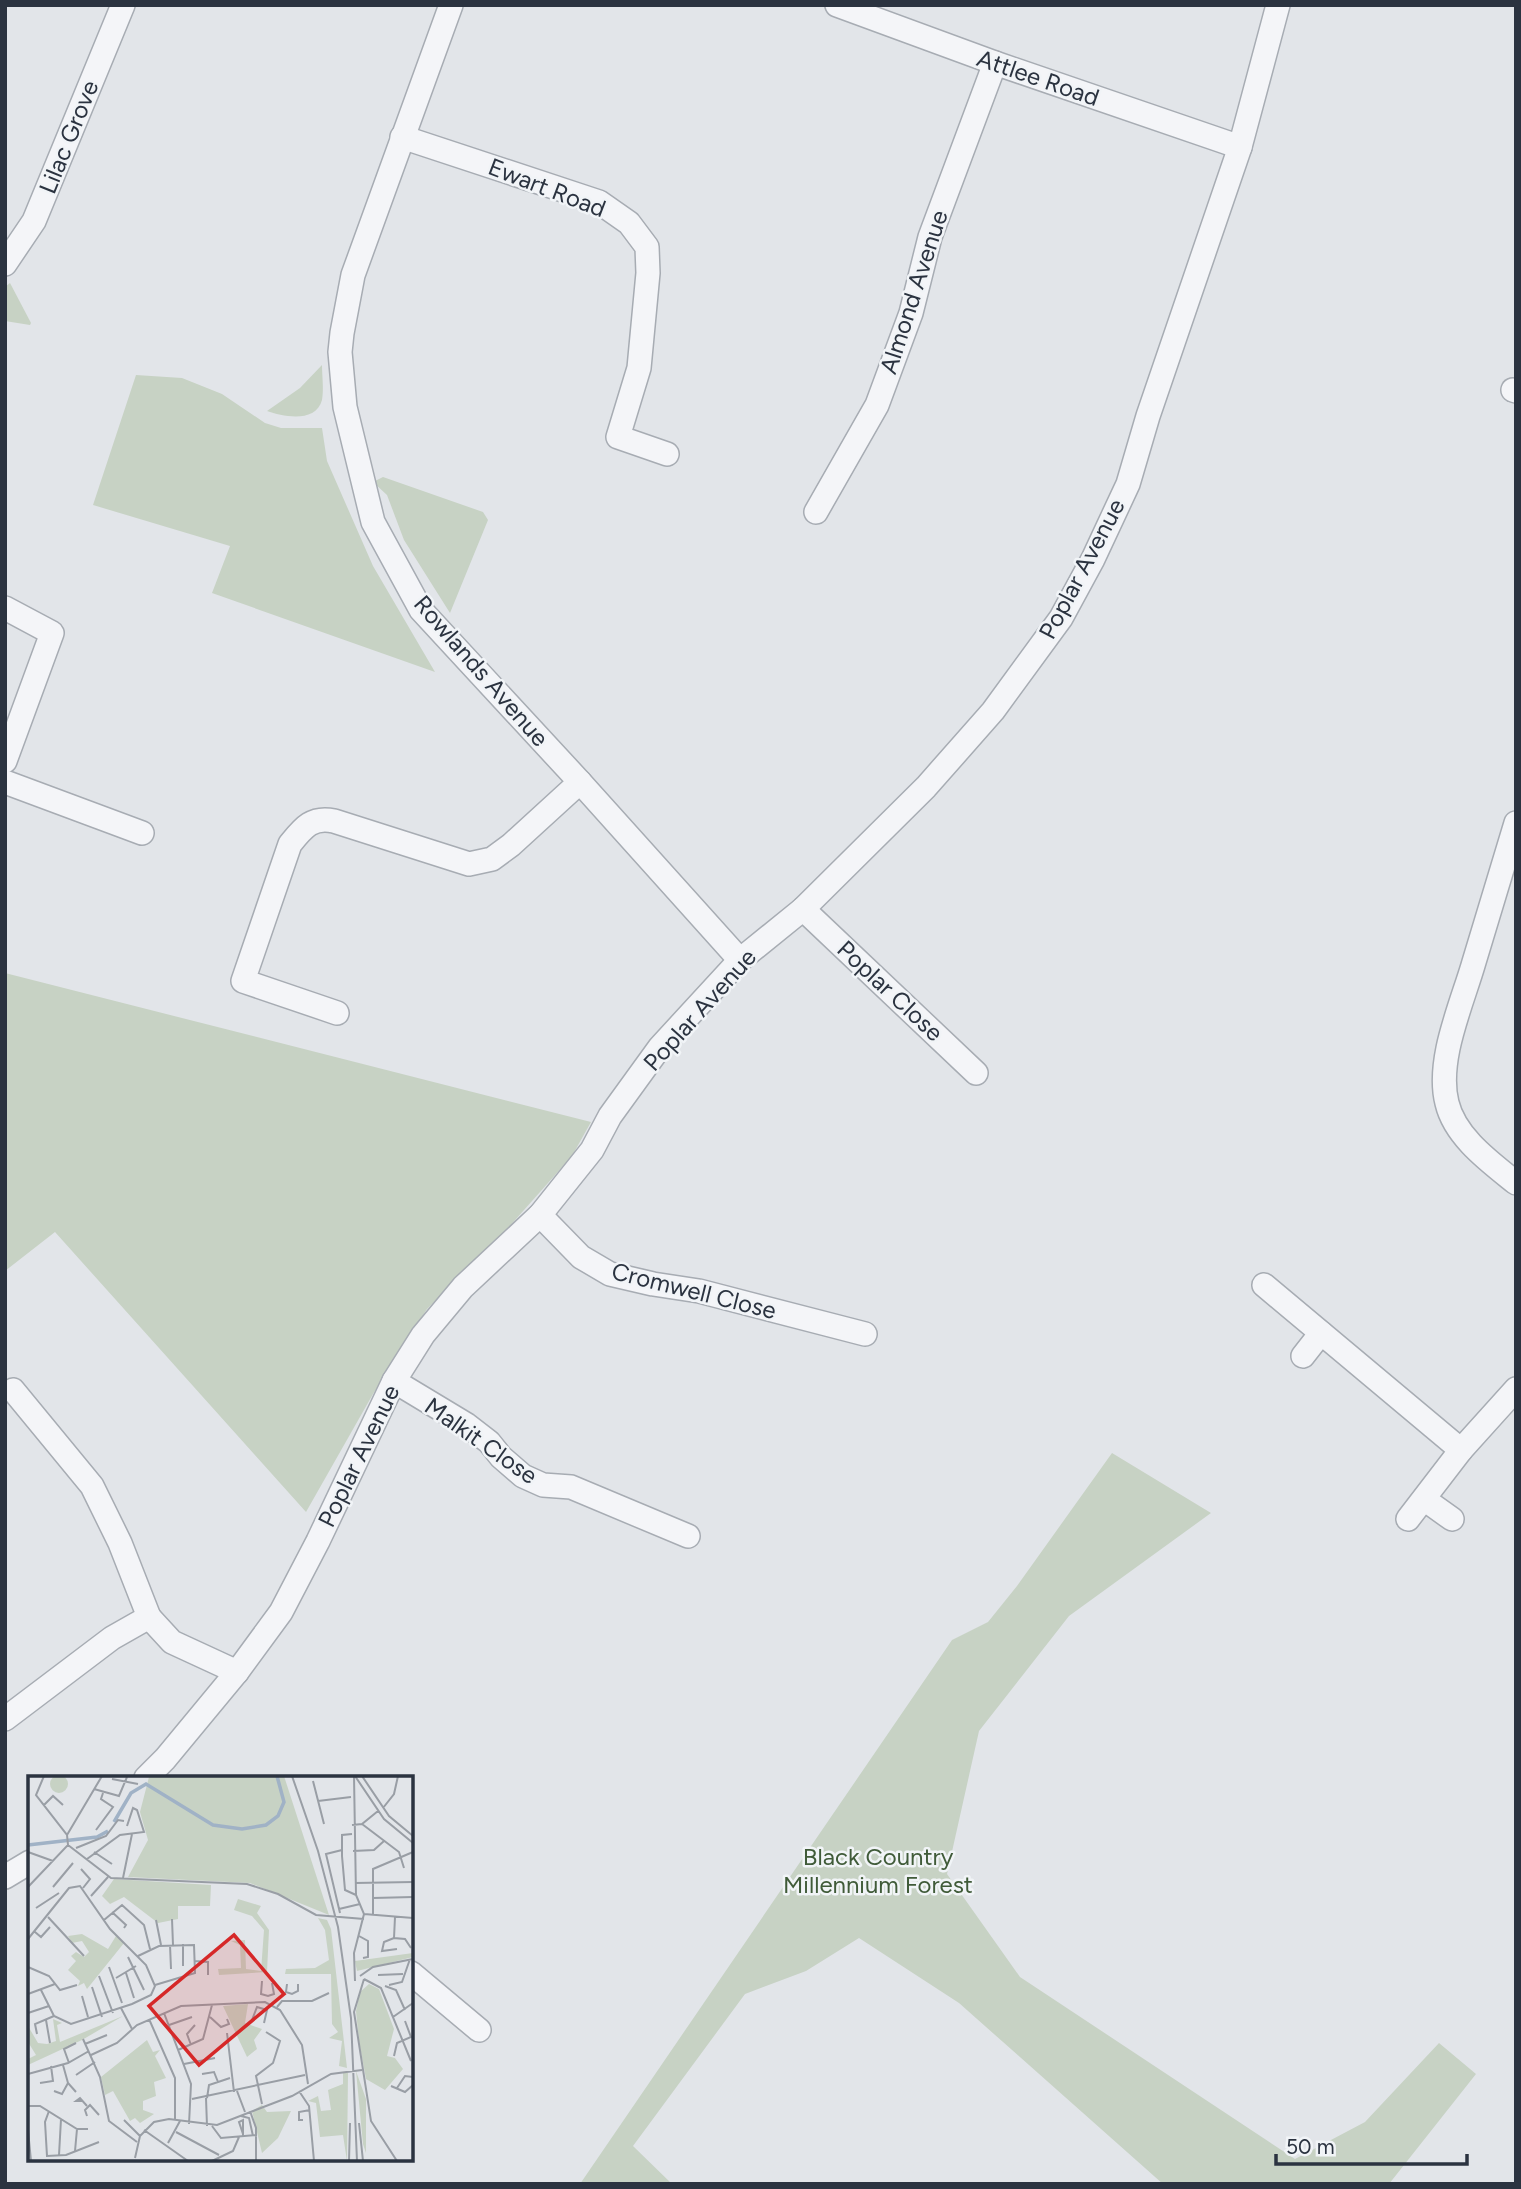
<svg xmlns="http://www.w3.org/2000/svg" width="1521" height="2189" font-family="Figtree,sans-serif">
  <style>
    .green { fill: #c7d2c4 }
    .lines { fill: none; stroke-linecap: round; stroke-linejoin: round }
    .minor-casing { stroke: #a7acb3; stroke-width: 26 }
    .minor { stroke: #f4f5f8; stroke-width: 23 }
    .labels { text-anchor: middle; stroke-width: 5; stroke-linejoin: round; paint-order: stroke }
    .street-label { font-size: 24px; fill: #2b3340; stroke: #f1f4f7 }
    .park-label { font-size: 24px; fill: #405b39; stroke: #f1f4f7 }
    .inset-river { fill: none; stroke: #a0b2c6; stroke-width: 3.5 }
    .inset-road { fill: none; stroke: #999ea5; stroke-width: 2 }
    .view { fill: #d62828; fill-opacity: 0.15; stroke: #d62828; stroke-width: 3.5 }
    .inset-edge { fill: none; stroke: #2b3340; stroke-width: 3.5 }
  </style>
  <rect width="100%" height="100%" fill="#e2e5e9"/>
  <g class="green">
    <polygon points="10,283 31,323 30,325 5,321 5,287"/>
    <path d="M 322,365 C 322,376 324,389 322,400 C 316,423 284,417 267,411 L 300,388 Z"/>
    <polygon points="136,375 182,378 222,394 265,423 281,428 322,428 327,461 373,566 435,672 212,593 230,546 93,505"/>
    <polygon points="383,477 483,512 488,520 450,613 404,540 387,495 373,482"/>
    <polygon points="5,973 591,1122 572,1156 501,1236 427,1309 373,1394 306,1512 55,1232 5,1271"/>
    <polygon points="1112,1453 1211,1513 1069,1616 979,1731 947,1874 1020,1977 1295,2159 1365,2122 1439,2043 1476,2074 1389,2184 1163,2184 959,2003 859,1938 806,1971 745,1994 633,2146 672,2184 580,2184 952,1640 988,1622 1017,1586"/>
  </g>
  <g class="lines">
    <g class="minor-casing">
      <g id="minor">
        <polyline points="451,5 353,275 342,333 340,352 345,407 373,522 421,610 580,782 740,960"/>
        <polyline points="837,5 995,63 1240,147"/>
        <polyline points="402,137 599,202 629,223 647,247 648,273 639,368 618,437 667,454"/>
        <polyline points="5,264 34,221 123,5"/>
        <polyline points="1513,390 1516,391"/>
        <polyline points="816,512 877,405 911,313 930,237 995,63"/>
        <polyline points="5,608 52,633 5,761"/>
        <polyline points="5,782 142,833"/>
        <path d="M 1516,823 C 1502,869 1488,916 1474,962 C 1462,1004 1436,1060 1447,1103 C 1455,1137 1490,1162 1516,1183"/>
        <polyline points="803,909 976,1073"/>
        <path d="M 337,1013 L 243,981 L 290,844 C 303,828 312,816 334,821 L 469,864 L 492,859 L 511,845 L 580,782"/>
        <polyline points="540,1215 581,1257 610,1274 653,1284 699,1291 865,1334"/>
        <polyline points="1264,1285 1461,1450 1516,1389"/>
        <polyline points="1303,1356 1321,1333"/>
        <polyline points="394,1381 467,1425 489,1442 501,1457 523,1476 543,1485 571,1487 688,1536"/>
        <polyline points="1424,1499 1452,1519"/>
        <polyline points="1408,1519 1461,1450"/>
        <polyline points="149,1617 172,1642 237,1672"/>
        <polyline points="5,1719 112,1638 149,1617 120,1543 92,1486 13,1390"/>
        <polyline points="146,1778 165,1759 237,1672 281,1612 318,1541 394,1381 423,1335 463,1287 540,1215 592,1150 610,1116 660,1047 740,960 803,909 926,787 993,711 1061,618 1093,559 1128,484 1148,416 1240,147 1278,5"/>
        <polyline points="5,1877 30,1862"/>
        <polyline points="411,1973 479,2030"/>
      </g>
    </g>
    <use href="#minor" class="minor"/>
  </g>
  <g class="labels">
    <g class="street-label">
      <text transform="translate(1038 78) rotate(19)" y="8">Attlee Road</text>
      <text transform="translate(69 137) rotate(-68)" y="8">Lilac Grove</text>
      <text transform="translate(547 188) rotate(21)" y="8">Ewart Road</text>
      <text transform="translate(914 292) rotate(-72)" y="8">Almond Avenue</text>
      <text transform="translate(1082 569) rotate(-62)" y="8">Poplar Avenue</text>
      <text transform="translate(481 671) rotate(49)" y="8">Rowlands Avenue</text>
      <text transform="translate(890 991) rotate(43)" y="8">Poplar Close</text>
      <text transform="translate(700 1010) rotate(-48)" y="8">Poplar Avenue</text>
      <text transform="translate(694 1291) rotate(14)" y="8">Cromwell Close</text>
      <text transform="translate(481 1441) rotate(35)" y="8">Malkit Close</text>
      <text transform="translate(359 1456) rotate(-64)" y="8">Poplar Avenue</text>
    </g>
    <g class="park-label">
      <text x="878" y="1865">Black Country<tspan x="878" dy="28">Millennium Forest</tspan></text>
    </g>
  </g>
  <g transform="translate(28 1776)">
    <rect width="385" height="385" fill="#e2e5e9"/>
    <path d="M22 8a9 9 0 1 1 18 0a9 9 0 1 1-18 0ZM 256,0 L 301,139 L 222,107 L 100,101 L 120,64 L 112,36 L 121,1 ZM 86,103 L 183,109 L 182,130 L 150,130 L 150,143 L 130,147 L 96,121 L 82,128 L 74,120 ZM 210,123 L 233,130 L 229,137 L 241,154 L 239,196 L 191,199 L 190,193 L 213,192 L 212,169 L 203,165 L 217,164 L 218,193 L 233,195 L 236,154 L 224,140 L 206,134 ZM 290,142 L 299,144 L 303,153 L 319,292 L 311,290 L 314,265 L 301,262 L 310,256 L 304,248 L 303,198 L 257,198 L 258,193 L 287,192 L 301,184 L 297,154 ZM 54,158 L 80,173 L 88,160 L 96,167 L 59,213 L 56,207 L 50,210 L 52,205 L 40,194 L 48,185 L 43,180 L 48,176 L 56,181 L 61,176 L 54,165 L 44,167 L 40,160 ZM 385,177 L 385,181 L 329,195 L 327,185 ZM 341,208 L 351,213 L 366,253 L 359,280 L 367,282 L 375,293 L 357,314 L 338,303 L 331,265 L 328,235 L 332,216 ZM 220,228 L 217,247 L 234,253 L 226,264 L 229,273 L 219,281 L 195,230 ZM 95,240 L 54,264 L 0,289 L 0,283 L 8,279 L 0,266 L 0,250 L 10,267 L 19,268 L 28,265 L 25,243 L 34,247 L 29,249 L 32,266 ZM 119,264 L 125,276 L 132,274 L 127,280 L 138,302 L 126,306 L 128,320 L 115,325 L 115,334 L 126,338 L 112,347 L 107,342 L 102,345 L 85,315 L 77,319 L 73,301 ZM 328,295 L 338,323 L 338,377 L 335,368 ZM 315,297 L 320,297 L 319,385 L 315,359 L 292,361 L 288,327 L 280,325 L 290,320 L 293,335 L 303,334 L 300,314 L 315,308 ZM 234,329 L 239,336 L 263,335 L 250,362 L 234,377 L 224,335 Z" fill="#c7d2c4"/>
    <path class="inset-river" d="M 86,46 L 103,17 L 118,8 L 185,49 L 214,53 L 238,49 L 250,40 L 256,26 L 249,0M 0,69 L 69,61 L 80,55"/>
    <path class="inset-road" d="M 264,0 L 290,75 L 310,151 L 323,242 L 329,385M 326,0 L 328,119 L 336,138 L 326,177 L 327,205M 327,0 L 356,43 L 385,67M 334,0 L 361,40 L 385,60M 84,3 L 110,8M 285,5 L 296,48M 66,13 L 91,20 L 99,1M 290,25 L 323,21M 16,29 L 25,20 L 35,29M 355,32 L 366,18 L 370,0M 334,48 L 371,76 L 376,92M 324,49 L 334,48 L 350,35M 68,54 L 85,31 L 73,23 L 75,17M 324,58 L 314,59 L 314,80 L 317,114 L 328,119M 39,59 L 74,0M 40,69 L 83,102 L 219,108 L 250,118 L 288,139 L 336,143M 48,72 L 78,60 L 90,44 L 96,45M 325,75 L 346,74 L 356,65M 0,76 L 25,85M 66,76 L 84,88M 59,83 L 92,59 L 116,56 L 109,34 L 105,32 L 99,50M 53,93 L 62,103 L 55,112M 95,102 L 104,58M 327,107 L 385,106M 0,111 L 40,69 L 39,59 L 8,19 L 16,0M 25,111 L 45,87M 63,120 L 80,101M 345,122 L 385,121M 8,132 L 31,117M 311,133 L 332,128M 84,136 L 98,149 L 96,152M 312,137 L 298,78 L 314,74M 336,138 L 385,142M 345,138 L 345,93 L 385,76M 20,141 L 56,180M 367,141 L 366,162 L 377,163 L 383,172M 144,143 L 145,169M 76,144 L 94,129 L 116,149 L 122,173M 128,144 L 133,169M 7,156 L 13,161 L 22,151M 331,160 L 340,165 L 340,181 L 335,182M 366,162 L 356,166 L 354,175 L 369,173M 0,163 L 41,112 L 52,110 L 82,153 L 118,189 L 127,210 L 123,219 L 104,228 L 43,248 L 26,240 L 13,214M 155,168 L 155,190M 142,169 L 143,193M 110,180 L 131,170 L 166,169 L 167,197 L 127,209M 100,181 L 116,214M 167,185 L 180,186 L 180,199M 0,191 L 21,200 L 32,214 L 49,209M 81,191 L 94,227M 98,197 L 106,222M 350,199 L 375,198M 71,200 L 85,237M 332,200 L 345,191 L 385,183M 88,202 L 108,190M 336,203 L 326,236 L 343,345 L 369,385M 336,203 L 353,212 L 383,285M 234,205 L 233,218 L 240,220 L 246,218 L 244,207M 259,208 L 258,216 L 264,218 L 270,215 L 270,208M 361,209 L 374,206 L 382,183M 357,210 L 368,214 L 377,234M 64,211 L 74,241M 0,218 L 27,208M 54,220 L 60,241M 249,231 L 254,225 L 284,225 L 301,217M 93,232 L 104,253M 0,237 L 21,230M 136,237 L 163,308 L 161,348M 182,241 L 193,251 L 201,248 L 199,243M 365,241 L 385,227M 121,243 L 147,302 L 147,343M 18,244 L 22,267M 224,244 L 229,231 L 239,234 L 236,247M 141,249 L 164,241M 199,257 L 206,316M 9,258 L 7,248 L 26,240M 55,263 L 72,301 L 81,345 L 109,366M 57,268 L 79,259M 163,269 L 159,258 L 167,249M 150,274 L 175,263 L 184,229M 63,279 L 89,267 L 109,249 L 153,230 L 237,226 L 252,234 L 274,269 L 280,308M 366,280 L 369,267 L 383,261 L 377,245M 41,287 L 36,273 L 48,267M 156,288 L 187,282M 35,289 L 40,307 L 48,316M 0,298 L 40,287 L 61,275M 174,298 L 186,296 L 190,306M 48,299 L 67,286M 12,307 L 25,305 L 23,290M 363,310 L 377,316 L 385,309M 369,312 L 377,300 L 385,301M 26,315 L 34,318 L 40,307M 209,315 L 217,336M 271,315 L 281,330 L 286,385M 178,322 L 179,350M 179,322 L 181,309 L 202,302M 164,323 L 277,299M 54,325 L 48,325 L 52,322 L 59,330M 234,328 L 228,300 L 245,287 L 252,265 L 238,256M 0,330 L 12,330 L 49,353 L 60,353M 21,335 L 17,346 L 19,380 L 38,379 L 71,366M 222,335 L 228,352 L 228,385M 59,340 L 57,334 L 62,329 L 71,339M 213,340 L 221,342 L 225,360M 96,344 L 112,360M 275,344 L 271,344 L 271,336 L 282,334M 331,347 L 335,385M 184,350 L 193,362 L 229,359M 0,354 L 3,385M 116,354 L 160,385M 148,356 L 191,379M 215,358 L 215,344 L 211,346 L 215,358 L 215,360M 140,367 L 152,345M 47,375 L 49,353M 31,379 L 33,343M 107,382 L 112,360 L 126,346 L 141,343 L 189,349 L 264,320 L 303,298 L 334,294M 81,385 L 123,385M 184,385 L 205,375 L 211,361M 321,385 L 322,347"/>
    <path class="view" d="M 206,159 L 256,218 L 171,289 L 121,230 Z"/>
    <rect width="385" height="385" class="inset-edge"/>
  </g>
  <rect width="1521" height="2189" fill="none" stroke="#2b3340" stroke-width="14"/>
  <path d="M1276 2154v10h191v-10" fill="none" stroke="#2b3340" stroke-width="3.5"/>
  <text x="1286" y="2154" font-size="21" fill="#2b3340" stroke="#f1f4f7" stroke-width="5" paint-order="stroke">50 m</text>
</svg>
